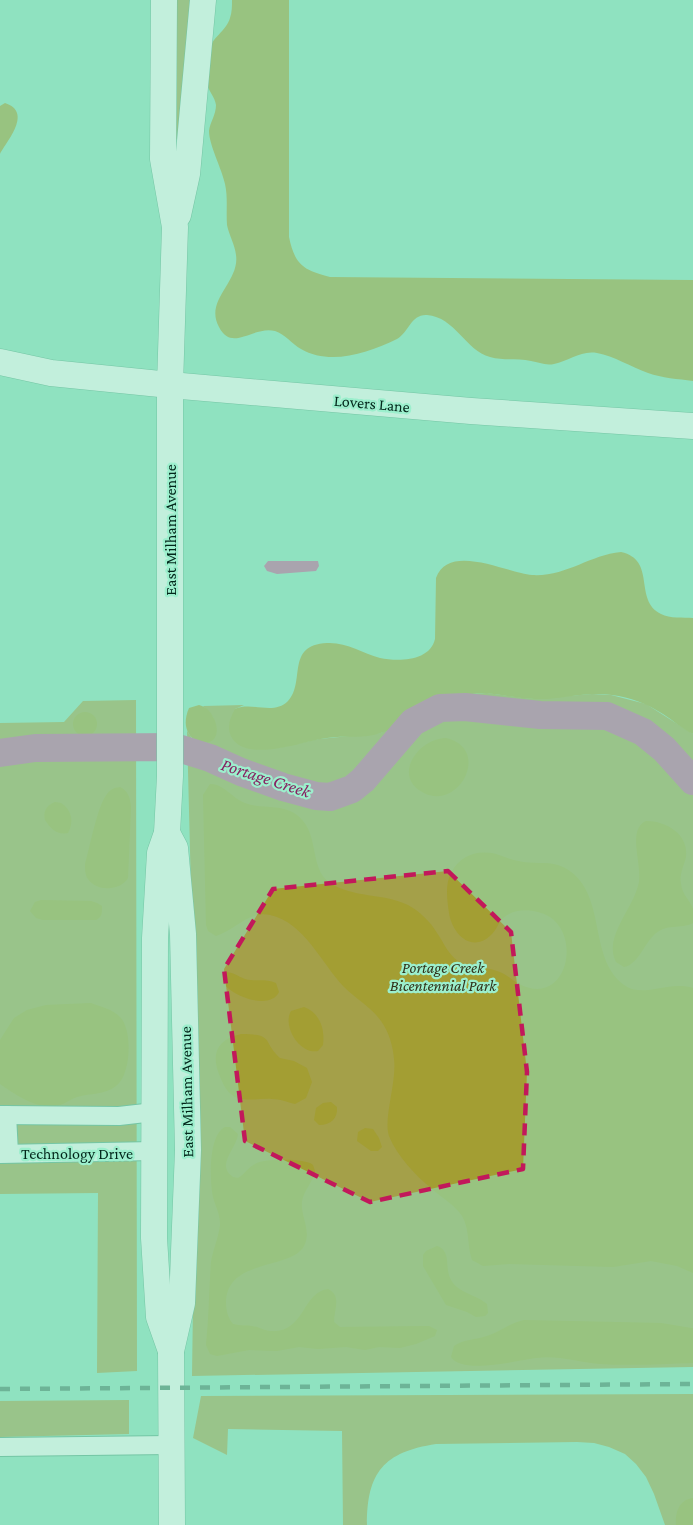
<svg xmlns="http://www.w3.org/2000/svg" width="693" height="1525" font-family="'Crimson Pro',serif">
  <style>
    .green { fill: #a4a049 }
    .forest { fill: #a39e33 }
    .water { fill: #c85a9a }
    .lines { fill: none; stroke-linecap: round; stroke-linejoin: round }
    .river { stroke: #c85a9a; stroke-width: 28 }
    .street-casing { stroke: #52a485; stroke-width: 20 }
    .secondary-casing { stroke: #52a485; stroke-width: 27 }
    .street { stroke: #fff; stroke-width: 18 }
    .secondary { stroke: #fff; stroke-width: 26 }
    .rail { stroke: #437d66; stroke-width: 4.5; stroke-dasharray: 10 10; stroke-linecap: butt }
    .marked { fill: none; stroke: #c2185b; stroke-width: 4.5; stroke-dasharray: 12 8; stroke-linejoin: round }
    .labels { text-anchor: middle; stroke-width: 4.5; stroke-linejoin: round; paint-order: stroke }
    .street-label { font-size: 16px; fill: #02261a; stroke: #9cefcd }
    .park-label { font-size: 16px; font-style: italic; fill: #313019; stroke: #9cefcd }
    .water-label { font-size: 18px; font-style: italic; fill: #872262; stroke: #9cefcd }
  </style>
  <rect width="100%" height="100%" fill="#8fe2c0"/>
  <g class="green">
    <polygon points="174,0 192,0 180,140 175,139"/>
    <polygon points="487,693 532,699 592,694 611,695 646,704 693,734 693,1367 192,1376 196,1089 187,731 193,740 206,743 216,729 213,717 203,706 244,705 235,709 277,748 319,739 381,733 425,706 471,694"/>
    <polygon points="136,700 137,1371 97,1373 98,1193 0,1194 0,723 64,722 83,701"/>
    <path d="M 693,1394 L 693,1525 L 665,1525 L 654,1494 L 646,1477 L 636,1464 L 625,1454 L 609,1447 L 594,1443 L 577,1442 L 436,1444 C 384,1452 367,1472 367,1525 L 343,1525 L 342,1431 L 228,1429 L 227,1455 L 193,1438 L 201,1396 Z"/>
    <polygon points="129,1400 129,1434 0,1437 0,1401"/>
  </g>
  <g class="forest">
    <path d="M 232,0 L 289,0 L 289,237 C 295,265 303,270 330,277 L 693,280 L 693,381 C 678,379 662,378 648,373 C 631,367 614,356 597,353 C 581,350 569,361 554,364 C 545,366 539,362 531,361 C 518,358 504,361 490,357 C 466,351 455,317 427,315 C 411,314 409,332 397,339 C 368,353 330,366 301,349 C 292,344 285,334 275,331 C 254,325 232,353 219,327 C 204,300 240,282 236,255 C 235,245 229,235 227,225 C 226,211 228,197 225,184 C 222,169 209,145 209,131 C 210,122 216,115 216,105 C 215,97 209,92 207,84 C 205,76 208,61 209,52 C 211,37 226,32 230,18 C 232,12 232,6 232,0 Z"/>
    <path d="M 5,103 C 33,112 7,141 0,154 L 0,106 Z"/>
    <path d="M 621,552 C 657,560 633,600 661,614 C 670,619 683,617 693,618 L 693,734 C 682,729 673,720 663,714 C 647,704 630,697 612,695 C 586,691 561,700 535,699 C 514,699 493,691 472,694 C 456,695 437,699 424,707 C 409,715 397,728 381,733 C 364,739 345,735 327,738 C 303,741 248,763 232,738 C 226,728 230,718 235,709 C 252,701 273,716 288,701 C 306,682 285,645 327,643 C 347,642 362,653 380,658 C 399,662 430,661 435,639 L 436,578 C 449,542 507,573 532,575 C 566,577 589,555 621,552 Z"/>
    <path d="M 199,705 C 207,707 212,713 215,721 C 227,756 172,747 189,708 Z"/>
    <circle cx="85" cy="724" r="12"/>
    <path d="M 446,738 C 491,749 460,808 426,794 C 391,779 416,739 446,738 Z"/>
    <path d="M 210,784 C 224,784 232,798 245,803 C 260,809 280,804 294,813 C 322,831 307,867 330,883 C 353,898 383,893 408,905 C 419,911 431,922 437,933 C 444,943 448,954 458,961 C 470,969 485,966 497,971 C 505,973 512,980 519,984 C 566,1008 582,938 550,917 C 536,909 515,907 503,918 C 498,923 496,931 491,935 C 471,954 452,933 449,913 C 447,900 445,884 451,873 C 461,854 480,849 499,855 C 507,858 515,861 523,862 C 536,864 551,861 563,867 C 609,890 586,957 624,985 C 643,999 668,980 693,988 L 693,1273 L 677,1266 L 651,1261 L 613,1267 L 509,1264 L 483,1266 L 472,1260 C 467,1246 470,1229 462,1216 C 455,1205 442,1198 432,1189 C 415,1175 397,1156 389,1136 C 383,1119 397,1082 394,1059 C 393,1046 389,1032 381,1021 C 371,1007 356,999 344,987 C 322,964 304,922 270,915 C 250,910 234,931 216,936 L 208,931 L 206,925 L 203,795 Z"/>
    <path d="M 120,787 C 128,791 130,797 131,807 L 128,878 C 120,891 97,892 88,879 C 85,875 85,869 85,864 C 90,847 97,807 107,794 C 111,789 114,788 120,787 Z"/>
    <path d="M 55,802 L 61,803 C 72,810 74,822 68,833 C 57,835 51,829 45,820 C 43,811 46,806 55,802 Z"/>
    <path d="M 646,821 C 666,821 689,834 686,857 C 684,866 679,874 681,884 C 682,895 690,900 693,909 C 693,912 693,919 693,923 C 680,930 666,922 653,936 C 644,945 637,965 624,967 L 616,962 C 603,936 634,909 639,882 C 642,863 627,829 646,821 Z"/>
    <path d="M 41,900 L 91,901 L 97,903 L 102,906 C 102,913 102,917 96,920 L 43,920 L 36,918 L 30,911 L 35,902 Z"/>
    <path d="M 225,972 C 234,972 237,976 245,979 C 255,982 265,978 276,983 L 279,992 C 270,1011 230,996 222,981 Z"/>
    <path d="M 91,1003 C 101,1007 112,1009 120,1017 C 133,1030 131,1075 116,1086 C 104,1095 90,1093 77,1097 C 71,1099 66,1103 60,1105 C 39,1111 16,1095 0,1084 L 0,1040 L 14,1018 L 27,1010 L 46,1005 Z"/>
    <path d="M 304,1007 C 320,1013 325,1029 323,1045 L 318,1051 C 300,1055 282,1026 291,1011 Z"/>
    <path d="M 241,1034 C 275,1034 262,1042 280,1058 L 294,1061 L 307,1068 L 312,1082 L 306,1098 L 295,1104 C 287,1102 280,1099 272,1099 C 260,1098 247,1102 235,1097 C 228,1093 224,1086 221,1079 C 210,1055 216,1040 241,1034 Z"/>
    <path d="M 331,1102 L 337,1107 C 338,1118 331,1125 319,1125 L 314,1120 L 316,1108 L 323,1103 Z"/>
    <path d="M 225,1127 L 230,1127 L 238,1134 C 237,1148 215,1165 233,1177 L 238,1178 C 245,1174 249,1166 257,1163 C 267,1159 305,1158 313,1165 L 315,1171 C 313,1182 304,1190 302,1201 C 300,1216 312,1231 304,1246 C 291,1270 226,1258 226,1303 C 226,1311 228,1318 233,1324 C 240,1326 246,1325 252,1326 C 259,1327 264,1331 270,1331 C 305,1334 302,1292 328,1289 C 342,1296 334,1309 334,1322 L 340,1327 L 429,1326 L 437,1330 L 435,1336 L 416,1344 L 400,1348 L 379,1347 L 365,1350 L 346,1347 L 318,1349 L 299,1347 L 277,1351 L 249,1350 L 217,1356 L 210,1354 L 206,1345 C 209,1317 209,1289 211,1262 C 213,1250 218,1239 220,1226 C 221,1213 213,1203 212,1191 C 210,1175 209,1135 225,1127 Z"/>
    <polygon points="365,1128 373,1129 379,1138 382,1147 378,1151 371,1151 357,1141 358,1132"/>
    <path d="M 437,1246 C 452,1251 444,1268 451,1280 C 458,1293 477,1295 487,1304 L 488,1313 L 485,1316 L 476,1317 L 467,1312 L 446,1305 L 423,1266 L 423,1255 L 426,1251 Z"/>
    <path d="M 524,1320 L 661,1323 L 691,1328 L 693,1328 L 693,1363 C 662,1364 631,1366 600,1364 C 578,1362 558,1355 536,1358 C 518,1360 463,1375 451,1357 L 454,1346 C 464,1339 476,1340 487,1336 C 500,1332 510,1323 524,1320 Z"/>
    <path d="M 693,1498 L 693,1525 L 676,1525 C 675,1512 679,1500 693,1498 Z"/>
  </g>
  <polygon class="water" points="268,561 318,561 319,566 316,571 277,574 267,571 264,566"/>
  <g class="lines">
    <polyline class="river" points="0,753 35,748 175,747 210,758 241,772 283,787 316,796 330,797 352,789 363,780 413,722 440,708 465,707 540,715 607,716 643,732 664,749 693,781"/>
    <g class="street-casing">
      <g id="street">
        <polyline points="0,1115 119,1116 154,1112"/>
        <polyline points="7,1115 9,1153"/>
        <polyline points="0,1154 154,1151"/>
        <polyline points="0,1447 170,1445"/>
      </g>
    </g>
    <g class="secondary-casing">
      <g id="secondary">
        <polyline points="164,0 163,159 175,227 170,385 170,776 167,833 160,853 155,938 154,1238 159,1317 171,1351"/>
        <polyline points="178,215 187,174 203,0"/>
        <polyline points="0,362 51,373 170,385 471,411 693,426"/>
        <polyline points="167,833 175,848 183,934 188,1150 182,1303 171,1351 172,1525"/>
      </g>
    </g>
    <use href="#street" class="street"/>
    <use href="#secondary" class="secondary"/>
    <polyline class="rail" points="0,1389 693,1384"/>
  </g>
  <path d="M0 0H693V1525H0ZM 448,871 L 511,932 L 527,1072 L 523,1169 L 370,1202 L 245,1141 L 224,969 L 273,889 Z" fill="#8fe2c0" fill-opacity=".55" fill-rule="evenodd"/>
  <path class="marked" d="M 448,871 L 511,932 L 527,1072 L 523,1169 L 370,1202 L 245,1141 L 224,969 L 273,889 Z"/>
  <g class="labels">
    <g class="street-label">
      <text transform="translate(372 403) rotate(5)" y="6">Lovers Lane</text>
      <text transform="translate(170 530) rotate(-90)" y="6">East Milham Avenue</text>
      <text transform="translate(186 1092) rotate(-91)" y="6">East Milham Avenue</text>
      <text x="77" y="1159">Technology Drive</text>
    </g>
    <g class="park-label">
      <text x="443" y="973">Portage Creek<tspan x="443" dy="18">Bicentennial Park</tspan></text>
    </g>
    <g class="water-label">
      <text transform="translate(266 778) rotate(18)" y="6">Portage Creek</text>
    </g>
  </g>
</svg>
